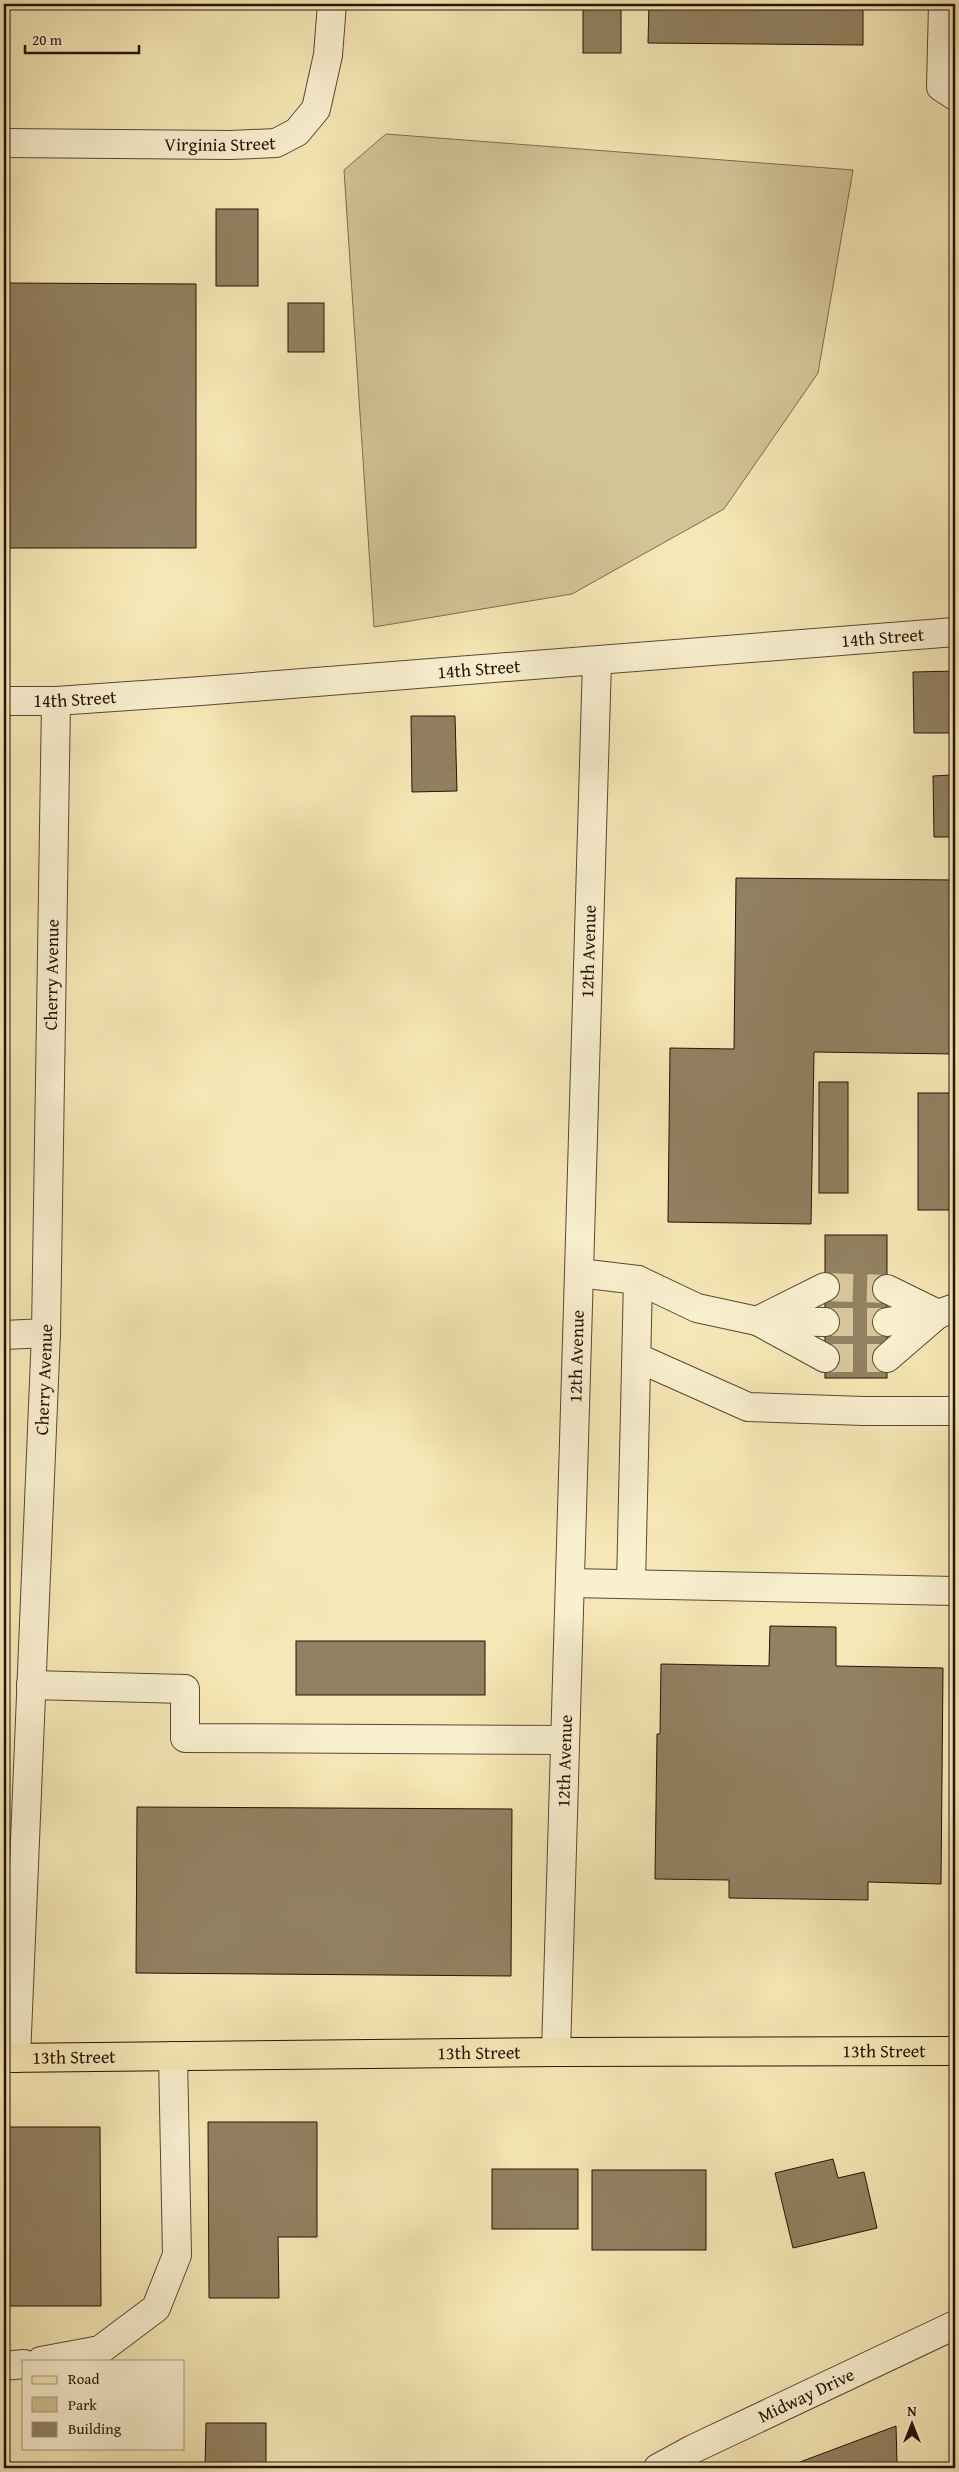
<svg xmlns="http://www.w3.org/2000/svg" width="959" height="2472" font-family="'Gentium Book Plus',serif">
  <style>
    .green { fill: #d3c498; stroke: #7c6b50 }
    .building { fill: #928162; stroke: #261207 }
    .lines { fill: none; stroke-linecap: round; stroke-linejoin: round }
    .minor-tunnel { stroke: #d7c89c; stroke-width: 28; stroke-dasharray: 28 14; stroke-linecap: butt }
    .minor-casing { stroke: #5a4833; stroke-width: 30 }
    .major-casing { stroke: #261207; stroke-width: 30 }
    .minor { stroke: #f9f0d0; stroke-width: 28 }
    .major { stroke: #f6e8b6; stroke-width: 28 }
    .labels { text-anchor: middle; stroke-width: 4; stroke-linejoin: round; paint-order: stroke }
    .street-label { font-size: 18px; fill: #261207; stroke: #f9f0d0 }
  </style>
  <rect width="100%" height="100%" fill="#f6e8b6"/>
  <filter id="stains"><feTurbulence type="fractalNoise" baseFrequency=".004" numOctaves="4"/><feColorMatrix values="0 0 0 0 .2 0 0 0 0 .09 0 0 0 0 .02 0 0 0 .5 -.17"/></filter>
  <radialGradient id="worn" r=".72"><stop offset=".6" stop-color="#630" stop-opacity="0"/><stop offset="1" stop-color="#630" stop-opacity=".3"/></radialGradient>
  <polygon class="green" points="386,134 853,170 818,373 724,509 572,594 374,627 344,170"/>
  <g class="building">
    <rect x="583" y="4" width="38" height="49"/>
    <polygon points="649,4 863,4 863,45 648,43"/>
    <rect x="216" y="209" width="42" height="77"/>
    <polygon points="4,283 196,284 196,548 4,548"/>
    <rect x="288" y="303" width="36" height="49"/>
    <polygon points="955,671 955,837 934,837 933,776 951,775 950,733 914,733 913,672"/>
    <polygon points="411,716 455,716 457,791 412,792"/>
    <polygon points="736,878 955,880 955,1054 814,1052 811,1224 668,1222 670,1048 734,1049"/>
    <rect x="819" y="1082" width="29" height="111"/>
    <rect x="918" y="1093" width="37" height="117"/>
    <rect x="825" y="1235" width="62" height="143"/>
    <polygon points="770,1626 836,1627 836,1666 943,1668 941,1884 868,1882 868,1900 729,1898 729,1880 655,1879 657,1734 660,1734 661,1664 769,1666"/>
    <rect x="296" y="1641" width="189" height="54"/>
    <polygon points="137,1807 512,1809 511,1976 136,1973"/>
    <polygon points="208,2122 317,2122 317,2237 278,2237 279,2298 209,2298"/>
    <polygon points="4,2127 100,2127 101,2306 7,2306 8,2350 4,2350"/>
    <polygon points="833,2159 838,2178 864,2172 877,2228 793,2248 775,2173"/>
    <rect x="492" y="2169" width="86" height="60"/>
    <rect x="592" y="2170" width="114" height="80"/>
    <polygon points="206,2423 266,2423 266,2468 205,2468"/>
    <polygon points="896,2426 897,2463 899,2468 784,2468"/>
  </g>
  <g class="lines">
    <g class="minor-tunnel">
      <polyline points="825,1287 887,1289"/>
      <polyline points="825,1322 887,1322"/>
      <polyline points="825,1358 887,1358"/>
    </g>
    <g class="minor-casing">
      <g id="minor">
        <polyline points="943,4 941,87 955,96"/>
        <path id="s1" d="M 4,143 L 230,145 L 276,143 L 297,132 L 316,109 L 328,55 L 332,4"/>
        <path id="s2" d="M 4,701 L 56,701 L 201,691 L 955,632"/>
        <polyline points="579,1273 638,1280 697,1308 757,1321 825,1322"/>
        <polyline points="887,1289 938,1314"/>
        <polyline points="761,1319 825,1287"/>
        <polyline points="887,1322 938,1314 955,1308"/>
        <polyline points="761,1323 825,1358"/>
        <polyline points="4,1335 46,1333"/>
        <polyline points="638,1358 748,1407 863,1411 955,1411"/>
        <polyline points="887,1358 938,1314"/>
        <polyline points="570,1583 955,1591"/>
        <polyline points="631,1584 638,1280"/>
        <polyline points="31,1685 185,1689 185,1738 565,1740"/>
        <path id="s3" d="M 556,2052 L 597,661"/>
        <path id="s4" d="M 16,2058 L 46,1333 L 56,701"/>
        <polyline points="41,2361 100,2350 156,2308 177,2255 173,2056"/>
        <polyline points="4,2366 24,2364"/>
        <path id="s5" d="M 658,2468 L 693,2449 L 955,2325"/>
      </g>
    </g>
    <g class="major-casing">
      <g id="major">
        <path id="s6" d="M 4,2058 L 556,2052 L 955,2051"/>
      </g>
    </g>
    <use href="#minor" class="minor"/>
    <use href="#major" class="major"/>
  </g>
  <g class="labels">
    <g class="street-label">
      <text dy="6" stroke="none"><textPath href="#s1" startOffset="216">Virginia Street</textPath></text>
      <text dy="6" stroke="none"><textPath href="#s2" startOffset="881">14th Street</textPath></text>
      <text dy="6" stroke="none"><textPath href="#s2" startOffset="476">14th Street</textPath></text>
      <text dy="6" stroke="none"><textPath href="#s2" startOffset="71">14th Street</textPath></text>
      <text dy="6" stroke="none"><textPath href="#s3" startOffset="1101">12th Avenue</textPath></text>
      <text dy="6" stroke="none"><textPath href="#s4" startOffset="1084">Cherry Avenue</textPath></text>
      <text dy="6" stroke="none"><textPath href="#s3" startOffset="696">12th Avenue</textPath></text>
      <text dy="6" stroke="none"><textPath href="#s4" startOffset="679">Cherry Avenue</textPath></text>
      <text dy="6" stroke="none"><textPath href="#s3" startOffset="291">12th Avenue</textPath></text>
      <text dy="6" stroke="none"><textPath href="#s6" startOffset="880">13th Street</textPath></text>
      <text dy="6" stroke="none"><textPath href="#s6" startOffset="475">13th Street</textPath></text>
      <text dy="6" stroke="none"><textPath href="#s6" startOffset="70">13th Street</textPath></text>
      <text dy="6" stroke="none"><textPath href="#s5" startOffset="165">Midway Drive</textPath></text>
    </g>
  </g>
  <rect width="959" height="2472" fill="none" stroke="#f6e8b6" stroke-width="20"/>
  <rect x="5" y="5" width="949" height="2462" fill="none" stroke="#261207" stroke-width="2.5"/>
  <rect x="10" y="10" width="939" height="2452" fill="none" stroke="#261207"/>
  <rect x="22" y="2360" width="162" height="90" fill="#f9f0d0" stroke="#a59780"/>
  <rect x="32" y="2376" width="25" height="8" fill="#f6e8b6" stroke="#a59780"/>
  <text x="68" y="2384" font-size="15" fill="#261207">Road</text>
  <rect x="32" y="2397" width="25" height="15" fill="#d3c498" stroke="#a59780"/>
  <text x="68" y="2410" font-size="15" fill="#261207">Park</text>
  <rect x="32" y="2422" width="25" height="15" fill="#928162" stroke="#a59780"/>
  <text x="68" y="2434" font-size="15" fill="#261207">Building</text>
  <g transform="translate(912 2424)" stroke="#f9f0d0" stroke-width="4" paint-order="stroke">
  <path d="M0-4L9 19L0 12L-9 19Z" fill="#261207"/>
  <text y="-8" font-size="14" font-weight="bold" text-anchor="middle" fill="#261207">N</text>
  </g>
  <path d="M25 45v8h114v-8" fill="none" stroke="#261207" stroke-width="2.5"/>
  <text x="32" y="45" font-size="15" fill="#261207" stroke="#f9f0d0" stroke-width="4" paint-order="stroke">20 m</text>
  <rect width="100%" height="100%" filter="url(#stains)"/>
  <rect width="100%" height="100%" fill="url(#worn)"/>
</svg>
